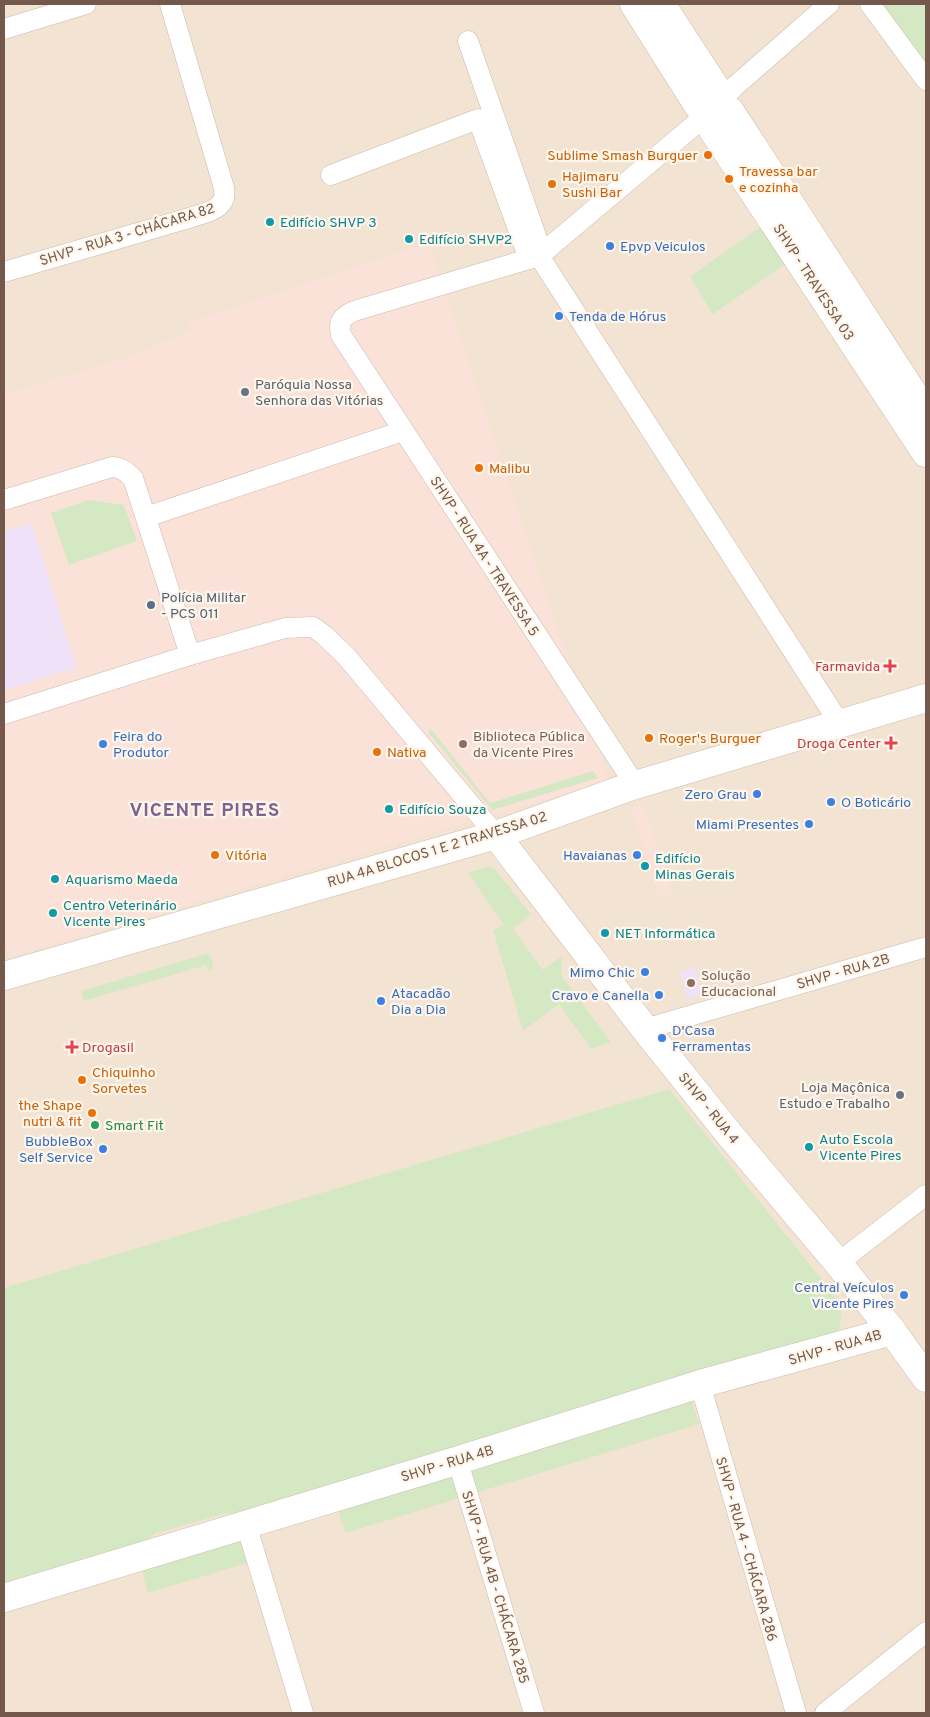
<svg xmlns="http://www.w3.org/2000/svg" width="930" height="1717" font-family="Overpass,sans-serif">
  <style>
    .residential { fill: #f2e3d3 }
    .commercial { fill: #fbe2d9 }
    .education { fill: #efe1f7 }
    .green { fill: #d4e8c4 }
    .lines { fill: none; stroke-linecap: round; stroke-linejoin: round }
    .street-casing { stroke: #ccb9ac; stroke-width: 21 }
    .secondary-casing { stroke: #d1bbac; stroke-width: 29 }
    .street { stroke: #fff; stroke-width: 20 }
    .secondary { stroke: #fff; stroke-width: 28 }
    .food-dot { fill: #e8710a; stroke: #fef6eb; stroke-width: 2 }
    .culture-dot { fill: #0f9aa8; stroke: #fef6eb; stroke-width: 2 }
    .shop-dot { fill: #3f7fe0; stroke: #fef6eb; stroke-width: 2 }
    .worship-dot { fill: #6b7280; stroke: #fef6eb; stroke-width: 2 }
    .service-dot { fill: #5c6f8a; stroke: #fef6eb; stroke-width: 2 }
    .health-dot { fill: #e0444e; stroke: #fef6eb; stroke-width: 2 }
    .education-dot { fill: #8d6e63; stroke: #fef6eb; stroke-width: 2 }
    .leisure-dot { fill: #2e9e5b; stroke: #fef6eb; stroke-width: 2 }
    .labels { text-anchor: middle; stroke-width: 4.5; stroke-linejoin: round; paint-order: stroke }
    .food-label { font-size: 14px; fill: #c56008; stroke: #fef6eb; text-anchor: start }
    .culture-label { font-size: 14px; fill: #0d838f; stroke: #fef6eb; text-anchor: start }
    .street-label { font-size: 14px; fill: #73584b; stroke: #fef6eb }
    .shop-label { font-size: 14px; fill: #366cbe; stroke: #fef6eb; text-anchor: end }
    .worship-label { font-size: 14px; fill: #5b616d; stroke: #fef6eb; text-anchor: start }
    .service-label { font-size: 14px; fill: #4e5e75; stroke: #fef6eb; text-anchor: start }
    .health-label { font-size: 14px; fill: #be3a42; stroke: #fef6eb; text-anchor: end }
    .education-label { font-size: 14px; fill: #785e54; stroke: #fef6eb; text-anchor: start }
    .leisure-label { font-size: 14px; fill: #27864d; stroke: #fef6eb; text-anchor: start }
    .district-label { font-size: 19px; font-weight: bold; letter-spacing: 1px; fill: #7e638f; stroke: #fef6eb }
  </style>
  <rect width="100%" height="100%" fill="#fbf2e5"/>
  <rect class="residential" x="4" y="4" width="922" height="1709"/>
  <g class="commercial">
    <polygon points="428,243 609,781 10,957 4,937 4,394 131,357 190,330 188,323"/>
    <polygon points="644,804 673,893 659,898 630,808"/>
  </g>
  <g class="education">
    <polygon points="32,523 76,668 4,690 4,531"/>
    <polygon points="695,967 702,995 687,999 680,972"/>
  </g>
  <g class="green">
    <polygon points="874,4 926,4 926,63"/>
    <polygon points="764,224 788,262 713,314 690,277"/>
    <polygon points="89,500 124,505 137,541 69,565 51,513"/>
    <polygon points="431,729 490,803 593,771 598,778 492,810 428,732"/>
    <polygon points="489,866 495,869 531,915 513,929 543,970 562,956 561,975 611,1042 591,1049 559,1004 523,1031 493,930 504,925 468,873"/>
    <polygon points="209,953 213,964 212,969 208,972 206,965 84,1001 81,991"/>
    <polygon points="669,1089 842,1305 839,1330 823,1338 251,1515 227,1513 156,1533 132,1550 4,1590 4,1288"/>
    <polygon points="691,1400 699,1424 346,1533 338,1510"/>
    <polygon points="250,1537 257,1560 148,1593 142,1571"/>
  </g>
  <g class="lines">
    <g class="street-casing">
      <g id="street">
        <polyline points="870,4 926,80"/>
        <polyline points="4,29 86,4"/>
        <polyline points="468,41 542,253"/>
        <polyline points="331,175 478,119 529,259"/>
        <polyline points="539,256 840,724"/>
        <path d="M 4,272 L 189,218 C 206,212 228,210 224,188 L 170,4"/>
        <path d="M 4,500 L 112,467 C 121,467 126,472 133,478 L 190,655"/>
        <polyline points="146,517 403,431"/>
        <polyline points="4,714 190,655 285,628 313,627 324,635 346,656 496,835"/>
        <path d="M 632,786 L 628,774 L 341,335 C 338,321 342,317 354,311 L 539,256 L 698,122 L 734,87 L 829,4"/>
        <polyline points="645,1029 926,947"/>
        <polyline points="838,1263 926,1195"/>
        <polyline points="700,1384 796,1713"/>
        <polyline points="459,1460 461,1472 534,1713"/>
        <polyline points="246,1524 303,1713"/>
        <polyline points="825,1713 926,1632"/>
      </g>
    </g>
    <g class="secondary-casing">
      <g id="secondary">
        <polyline points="634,4 699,107 712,108 712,129 926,453"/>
        <polyline points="661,4 717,90 712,108 730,111 926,413"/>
        <polyline points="496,835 645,1029 730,1135 838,1263 892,1331 926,1378"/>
        <polyline points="4,976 496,835 632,786 926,698"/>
        <polyline points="4,1598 459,1460 700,1384 892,1331"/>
      </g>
    </g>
    <use href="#street" class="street"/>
    <use href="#secondary" class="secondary"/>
  </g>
  <g class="food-dot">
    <circle cx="708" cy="155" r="5"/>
    <circle cx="729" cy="179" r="5"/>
    <circle cx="552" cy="184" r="5"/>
    <circle cx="479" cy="468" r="5"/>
    <circle cx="649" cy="738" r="5"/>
    <circle cx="377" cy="752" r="5"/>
    <circle cx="215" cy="855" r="5"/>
    <circle cx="82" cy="1080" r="5"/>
    <circle cx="92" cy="1113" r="5"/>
  </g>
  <g class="culture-dot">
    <circle cx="270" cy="222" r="5"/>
    <circle cx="409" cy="239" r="5"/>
    <circle cx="389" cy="809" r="5"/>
    <circle cx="645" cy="866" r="5"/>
    <circle cx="55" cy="879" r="5"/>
    <circle cx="53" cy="913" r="5"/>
    <circle cx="605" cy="933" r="5"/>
    <circle cx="809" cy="1147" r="5"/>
  </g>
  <g class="shop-dot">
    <circle cx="610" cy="246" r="5"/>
    <circle cx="559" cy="316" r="5"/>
    <circle cx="103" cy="744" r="5"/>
    <circle cx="757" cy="794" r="5"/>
    <circle cx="831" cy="802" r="5"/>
    <circle cx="809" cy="824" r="5"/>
    <circle cx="637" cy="855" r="5"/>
    <circle cx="645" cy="972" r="5"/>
    <circle cx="659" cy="995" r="5"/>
    <circle cx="381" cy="1001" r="5"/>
    <circle cx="662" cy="1038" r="5"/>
    <circle cx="103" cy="1149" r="5"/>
    <circle cx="904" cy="1295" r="5"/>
  </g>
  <g class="worship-dot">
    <circle cx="245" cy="392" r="5"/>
    <circle cx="900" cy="1095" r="5"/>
  </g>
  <circle class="service-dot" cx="151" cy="605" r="5"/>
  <g class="health-dot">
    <path d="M887.5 658.5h5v5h5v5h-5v5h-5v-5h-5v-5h5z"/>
    <path d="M888.5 735.5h5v5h5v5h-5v5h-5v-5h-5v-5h5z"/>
    <path d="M69.5 1039.5h5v5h5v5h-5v5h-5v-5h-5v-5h5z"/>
  </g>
  <g class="education-dot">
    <circle cx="463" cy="744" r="5"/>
    <circle cx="691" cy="983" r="5"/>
  </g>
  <circle class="leisure-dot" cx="95" cy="1125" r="5"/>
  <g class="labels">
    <g class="food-label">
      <text x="698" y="160" text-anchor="end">Sublime Smash Burguer</text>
      <text x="739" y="176">Travessa bar<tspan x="739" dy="16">e cozinha</tspan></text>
      <text x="562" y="181">Hajimaru<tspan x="562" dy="16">Sushi Bar</tspan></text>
      <text x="489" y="473">Malibu</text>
      <text x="659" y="743">Roger's Burguer</text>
      <text x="387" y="757">Nativa</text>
      <text x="225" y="860">Vitória</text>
      <text x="92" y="1077">Chiquinho<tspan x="92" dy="16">Sorvetes</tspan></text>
      <text x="82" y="1110" text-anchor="end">the Shape<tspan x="82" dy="16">nutri &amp; fit</tspan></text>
    </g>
    <g class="culture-label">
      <text x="280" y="227">Edifício SHVP 3</text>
      <text x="419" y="244">Edifício SHVP2</text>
      <text x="399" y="814">Edifício Souza</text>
      <text x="655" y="863">Edifício<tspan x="655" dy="16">Minas Gerais</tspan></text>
      <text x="65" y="884">Aquarismo Maeda</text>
      <text x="63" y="910">Centro Veterinário<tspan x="63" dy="16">Vicente Pires</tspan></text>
      <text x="615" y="938">NET Informática</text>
      <text x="819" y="1144">Auto Escola<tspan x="819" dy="16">Vicente Pires</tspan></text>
    </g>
    <g class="street-label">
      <text transform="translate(127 234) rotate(-17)" y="5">SHVP - RUA 3 - CHÁCARA 82</text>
      <text transform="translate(814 282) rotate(57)" y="5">SHVP - TRAVESSA 03</text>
      <text transform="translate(485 556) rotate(57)" y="5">SHVP - RUA 4A - TRAVESSA 5</text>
      <text transform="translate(437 849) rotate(-17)" y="5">RUA 4A BLOCOS 1 E 2 TRAVESSA 02</text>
      <text transform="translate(843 971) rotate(-16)" y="5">SHVP - RUA 2B</text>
      <text transform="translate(709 1108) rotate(51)" y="5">SHVP - RUA 4</text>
      <text transform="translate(835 1347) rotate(-16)" y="5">SHVP - RUA 4B</text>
      <text transform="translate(447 1463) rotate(-17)" y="5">SHVP - RUA 4B</text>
      <text transform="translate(747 1549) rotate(74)" y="5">SHVP - RUA 4 - CHÁCARA 286</text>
      <text transform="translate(496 1587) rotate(73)" y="5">SHVP - RUA 4B - CHÁCARA 285</text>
    </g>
    <g class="shop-label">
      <text x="620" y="251" text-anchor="start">Epvp Veiculos</text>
      <text x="569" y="321" text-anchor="start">Tenda de Hórus</text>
      <text x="113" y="741" text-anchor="start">Feira do<tspan x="113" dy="16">Produtor</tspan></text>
      <text x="747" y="799">Zero Grau</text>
      <text x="841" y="807" text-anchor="start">O Boticário</text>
      <text x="799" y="829">Miami Presentes</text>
      <text x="627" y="860">Havaianas</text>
      <text x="635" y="977">Mimo Chic</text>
      <text x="391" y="998" text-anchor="start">Atacadão<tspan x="391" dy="16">Dia a Dia</tspan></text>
      <text x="649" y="1000">Cravo e Canella</text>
      <text x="672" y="1035" text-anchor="start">D'Casa<tspan x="672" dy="16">Ferramentas</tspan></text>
      <text x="93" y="1146">BubbleBox<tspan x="93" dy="16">Self Service</tspan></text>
      <text x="894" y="1292">Central Veículos<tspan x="894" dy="16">Vicente Pires</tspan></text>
    </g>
    <g class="worship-label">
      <text x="255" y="389">Paróquia Nossa<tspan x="255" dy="16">Senhora das Vitórias</tspan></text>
      <text x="890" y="1092" text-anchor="end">Loja Maçônica<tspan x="890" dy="16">Estudo e Trabalho</tspan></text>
    </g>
    <g class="service-label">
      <text x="161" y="602">Polícia Militar<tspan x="161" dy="16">- PCS 011</tspan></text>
    </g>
    <g class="health-label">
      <text x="880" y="671">Farmavida</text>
      <text x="881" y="748">Droga Center</text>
      <text x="82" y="1052" text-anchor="start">Drogasil</text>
    </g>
    <g class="education-label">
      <text x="473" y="741">Biblioteca Pública<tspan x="473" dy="16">da Vicente Pires</tspan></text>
      <text x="701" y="980">Solução<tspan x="701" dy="16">Educacional</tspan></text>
    </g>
    <g class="leisure-label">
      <text x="105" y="1130">Smart Fit</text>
    </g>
    <g class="district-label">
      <text x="205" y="816">VICENTE PIRES</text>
    </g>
  </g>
  <rect width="930" height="1717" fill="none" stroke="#73584b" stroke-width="10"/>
</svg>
